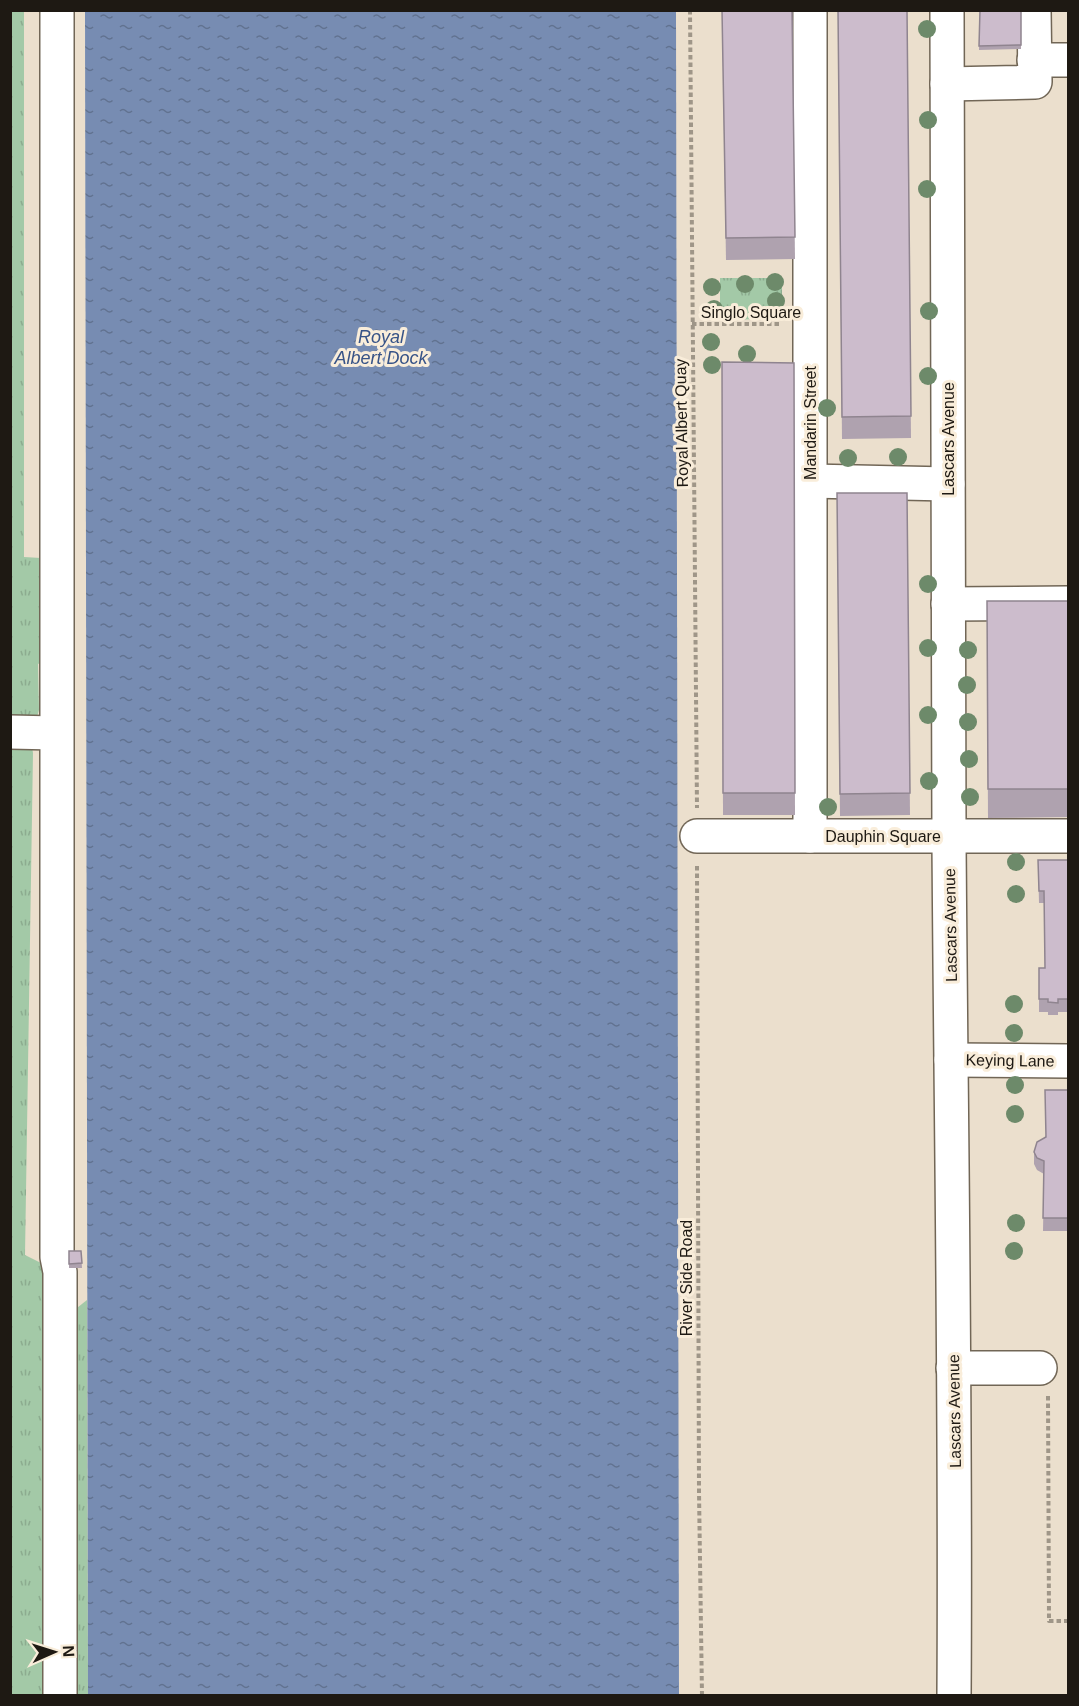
<svg xmlns="http://www.w3.org/2000/svg" width="1079" height="1706" font-family="Arial,sans-serif">
  <style>
    .grass { fill: url(#grass-tufts) }
    .water { fill: url(#water-ripples) }
    .lines { fill: none; stroke-linecap: round; stroke-linejoin: round }
    .minor-casing { stroke: #716656; stroke-width: 36 }
    .path { stroke: #9f9688; stroke-width: 4; stroke-dasharray: 4.5 3; stroke-linecap: butt }
    .minor { stroke: #fff; stroke-width: 33 }
    .tree { fill: #6d8a6a }
    .wall { fill: #afa2af }
    .building { fill: #ccbccc; stroke: #8f848f; stroke-width: 1.5 }
    .labels { text-anchor: middle; stroke-width: 6; stroke-linejoin: round; paint-order: stroke }
    .street-label { font-size: 16px; fill: #1e1913; stroke: #f9edda }
    .water-label { font-size: 18px; font-style: italic; fill: #375387; stroke: #f9edda }
  </style>
  <defs>
    <pattern id="grass-tufts" width="24" height="20" patternUnits="userSpaceOnUse" patternTransform="scale(1.5)"><rect width="24" height="20" fill="#a3c9a7"/><path d="M3 7l-1-3M5 7V3M7 7l1-3M15 17l-1-3M17 17v-4M19 17l1-3" fill="none" stroke="#8cac8f"/></pattern>
    <pattern id="water-ripples" width="26" height="14" patternUnits="userSpaceOnUse" patternTransform="scale(1.5)"><rect width="26" height="14" fill="#778cb2"/><path d="M2 4q2-2 4 0t4 0M15 11q2-2 4 0t4 0" fill="none" stroke="#617290"/></pattern>
  </defs>
  <rect width="100%" height="100%" fill="#ebdfcd"/>
  <g class="grass">
    <polygon points="24,10 24,557 41,558 47,660 38,664 39,710 37,717 11,726 10,11"/>
    <polygon points="720,278 782,278 782,295 770,295 770,319 720,320"/>
    <polygon points="11,738 32,747 33,753 25,1255 41,1263 47,1269 50,1695 11,1696"/>
    <polygon points="87,1300 88,1695 70,1695 68,1315"/>
  </g>
  <polygon class="water" points="85,11 676,11 679,1695 88,1695"/>
  <g class="lines">
    <g class="minor-casing">
      <g id="minor">
        <polyline points="57,10 57,1257 60,1272 60,1696"/>
        <polyline points="810,10 810,836"/>
        <path d="M 947,10 C 949,287 947,564 949,840 C 951,1125 956,1410 954,1696"/>
        <polyline points="1034,60 1068,60"/>
        <polyline points="947,84 1035,82 1034,10"/>
        <polyline points="810,481 948,484"/>
        <polyline points="948,604 1068,603"/>
        <polyline points="10,732 55,733"/>
        <polyline points="697,836 1068,836"/>
        <polyline points="951,1060 1068,1061"/>
        <polyline points="953,1368 1040,1368"/>
      </g>
    </g>
    <g class="path">
      <polyline points="690,10 697,808"/>
      <polyline points="692,324 782,324"/>
      <polyline points="697,866 699,1492 702,1696"/>
      <polyline points="1048,1396 1049,1621 1068,1621"/>
    </g>
    <use href="#minor" class="minor"/>
  </g>
  <g class="tree">
    <circle cx="927" cy="29" r="9"/>
    <circle cx="928" cy="120" r="9"/>
    <circle cx="927" cy="189" r="9"/>
    <circle cx="775" cy="282" r="9"/>
    <circle cx="745" cy="284" r="9"/>
    <circle cx="712" cy="287" r="9"/>
    <circle cx="776" cy="301" r="9"/>
    <circle cx="714" cy="309" r="9"/>
    <circle cx="929" cy="311" r="9"/>
    <circle cx="711" cy="342" r="9"/>
    <circle cx="747" cy="354" r="9"/>
    <circle cx="712" cy="365" r="9"/>
    <circle cx="928" cy="376" r="9"/>
    <circle cx="827" cy="408" r="9"/>
    <circle cx="898" cy="457" r="9"/>
    <circle cx="848" cy="458" r="9"/>
    <circle cx="928" cy="584" r="9"/>
    <circle cx="928" cy="648" r="9"/>
    <circle cx="968" cy="650" r="9"/>
    <circle cx="967" cy="685" r="9"/>
    <circle cx="928" cy="715" r="9"/>
    <circle cx="968" cy="722" r="9"/>
    <circle cx="969" cy="759" r="9"/>
    <circle cx="929" cy="781" r="9"/>
    <circle cx="970" cy="797" r="9"/>
    <circle cx="828" cy="807" r="9"/>
    <circle cx="1016" cy="862" r="9"/>
    <circle cx="1016" cy="894" r="9"/>
    <circle cx="1014" cy="1004" r="9"/>
    <circle cx="1014" cy="1033" r="9"/>
    <circle cx="1015" cy="1085" r="9"/>
    <circle cx="1015" cy="1114" r="9"/>
    <circle cx="1016" cy="1223" r="9"/>
    <circle cx="1014" cy="1251" r="9"/>
  </g>
  <g class="wall">
    <polygon points="722,10 792,10 795,259 726,260"/>
    <polygon points="838,10 907,10 911,438 842,439"/>
    <polygon points="980,10 1021,10 1021,49 979,50"/>
    <polygon points="722,362 794,363 795,815 723,815"/>
    <polygon points="837,493 907,493 910,815 840,816"/>
    <polygon points="987,601 1068,601 1068,817 988,818"/>
    <polygon points="1038,860 1068,860 1068,1012 1058,1012 1058,1015 1048,1015 1048,1012 1039,1012 1039,968 1045,968 1044,903 1039,903"/>
    <polygon points="1068,1090 1068,1231 1043,1231 1044,1174 1037,1170 1034,1164 1034,1152 1045,1137"/>
    <polygon points="69,1251 81,1251 82,1268 69,1268"/>
  </g>
  <g class="building">
    <polygon points="722,10 792,10 795,237 726,238"/>
    <polygon points="838,10 907,10 911,416 842,417"/>
    <polygon points="980,10 1021,10 1021,45 979,46"/>
    <polygon points="722,362 794,363 795,793 723,793"/>
    <polygon points="837,493 907,493 910,793 840,794"/>
    <polygon points="987,601 1068,601 1068,789 988,789"/>
    <polygon points="1038,860 1068,860 1068,999 1058,999 1058,1003 1048,1002 1048,999 1039,999 1039,968 1045,968 1044,891 1039,891"/>
    <polygon points="1045,1090 1068,1090 1068,1218 1043,1218 1044,1161 1037,1158 1034,1152 1037,1142 1046,1137"/>
    <polygon points="69,1251 81,1251 82,1263 69,1264"/>
  </g>
  <g class="labels">
    <g class="street-label">
      <text x="751" y="318">Singlo Square</text>
      <text transform="translate(681 423) rotate(-91)" y="6">Royal Albert Quay</text>
      <text transform="translate(810 423) rotate(-90)" y="6">Mandarin Street</text>
      <text transform="translate(948 439) rotate(-90)" y="6">Lascars Avenue</text>
      <text x="883" y="842">Dauphin Square</text>
      <text transform="translate(950 925) rotate(-91)" y="6">Lascars Avenue</text>
      <text transform="translate(1010 1060) rotate(1)" y="6">Keying Lane</text>
      <text transform="translate(686 1278) rotate(-90)" y="6">River Side Road</text>
      <text transform="translate(954 1411) rotate(-91)" y="6">Lascars Avenue</text>
    </g>
    <g class="water-label">
      <text x="381" y="343">Royal<tspan x="381" dy="21">Albert Dock</tspan></text>
    </g>
  </g>
  <rect width="1079" height="1706" fill="none" stroke="#1e1913" stroke-width="24"/>
  <g transform="translate(54 1652) rotate(87)" stroke="#f9edda" stroke-width="4.5" paint-order="stroke">
  <path d="M0-4.5L10 22L0 15L-10 22Z" fill="#1e1913"/>
  <text y="-9" font-size="16" font-weight="bold" text-anchor="middle" fill="#1e1913">N</text>
  </g>
</svg>
